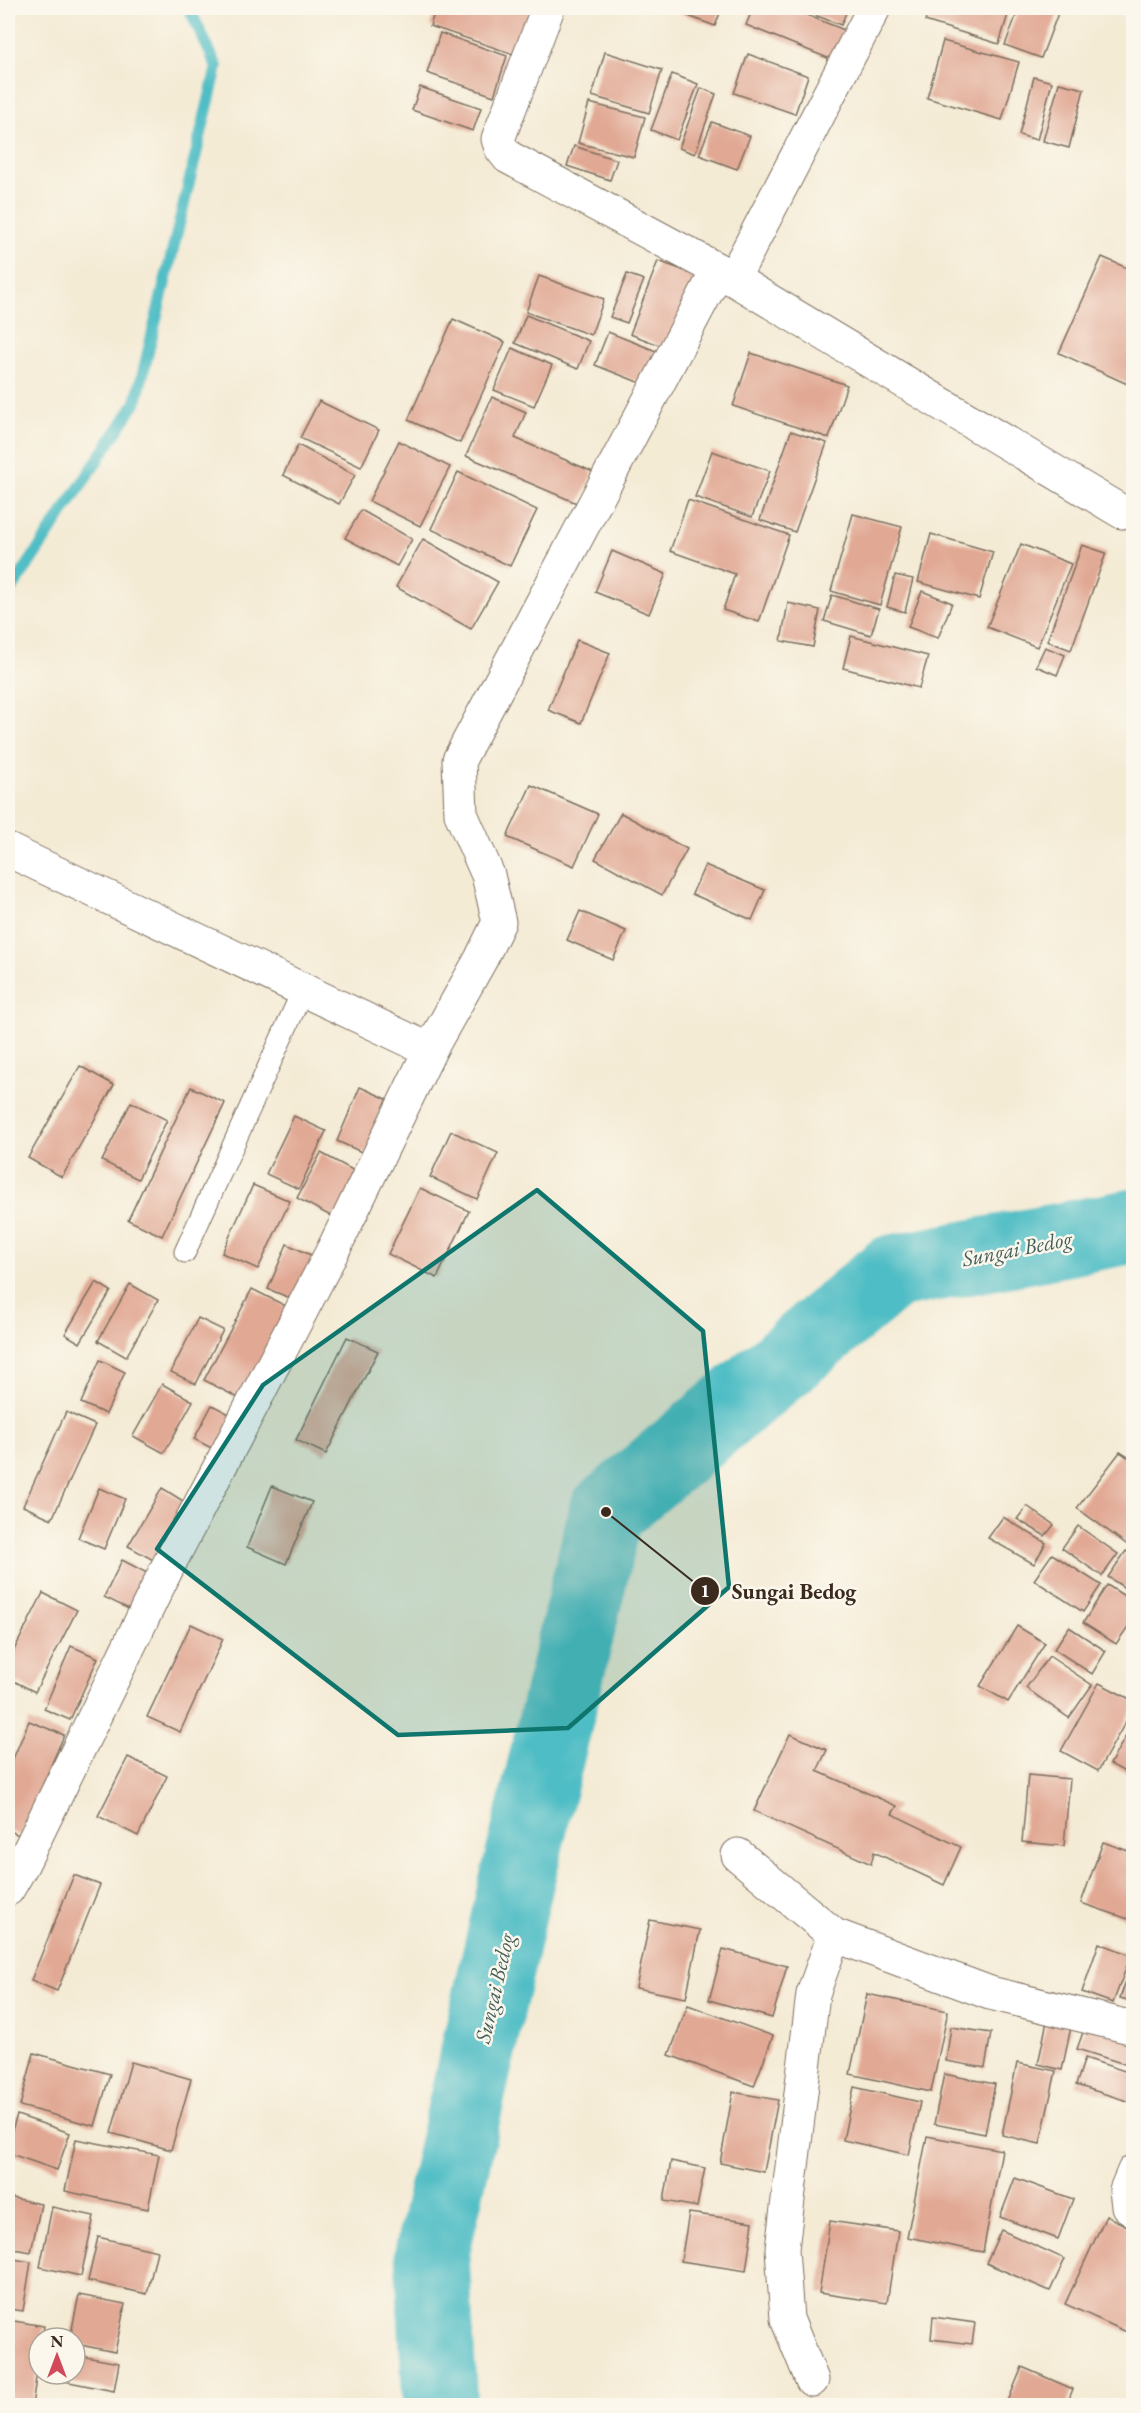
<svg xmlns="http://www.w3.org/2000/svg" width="1141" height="2413" font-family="'EB Garamond',serif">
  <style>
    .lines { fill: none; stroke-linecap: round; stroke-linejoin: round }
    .stream { stroke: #4fbdc5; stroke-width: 12 }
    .river { stroke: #4fbdc5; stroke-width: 75 }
    .building { fill: #e1a994 }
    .service-casing { stroke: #7c6e5e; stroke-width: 23 }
    .minor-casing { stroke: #7c6e5e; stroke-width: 35 }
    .service { stroke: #fff; stroke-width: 21 }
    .minor { stroke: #fff; stroke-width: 33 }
    .marked { fill: #0f766e; fill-opacity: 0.2; stroke: #0f766e; stroke-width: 4.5; stroke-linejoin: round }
    .labels { text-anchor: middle; stroke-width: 5; stroke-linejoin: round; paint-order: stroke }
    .water-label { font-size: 22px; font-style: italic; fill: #425d58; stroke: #fbf7ec }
    .leader { fill: none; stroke: #3b2a1e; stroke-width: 2 }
    .callout-dot { fill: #3b2a1e; stroke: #fbf7ec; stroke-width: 2 }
    .mark-label { font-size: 18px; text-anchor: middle; font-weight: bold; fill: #fff }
    .callout-label { font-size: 22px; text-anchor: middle; font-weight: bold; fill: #3b2a1e; stroke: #fbf7ec; stroke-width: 5; stroke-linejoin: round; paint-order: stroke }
  </style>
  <rect width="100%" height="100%" fill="#fbf7ec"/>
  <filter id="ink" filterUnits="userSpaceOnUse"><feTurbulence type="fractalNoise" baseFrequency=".0167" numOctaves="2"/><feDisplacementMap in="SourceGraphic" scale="12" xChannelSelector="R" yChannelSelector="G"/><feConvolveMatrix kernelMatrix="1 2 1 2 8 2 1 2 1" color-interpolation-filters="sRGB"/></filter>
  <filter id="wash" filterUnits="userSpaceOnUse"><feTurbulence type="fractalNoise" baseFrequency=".008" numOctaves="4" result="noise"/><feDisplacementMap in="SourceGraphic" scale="24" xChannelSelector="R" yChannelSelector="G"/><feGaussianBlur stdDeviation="1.35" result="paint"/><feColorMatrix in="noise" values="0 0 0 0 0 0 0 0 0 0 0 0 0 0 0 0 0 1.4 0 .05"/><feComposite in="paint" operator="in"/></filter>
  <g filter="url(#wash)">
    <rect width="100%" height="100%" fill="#f4ebd5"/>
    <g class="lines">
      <polyline class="stream" points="8,595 136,402 217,67 189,8"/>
      <polyline class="river" points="440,2406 432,2253 512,1901 606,1512 892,1272 1134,1226"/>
    </g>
    <g id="blocks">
      <g class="building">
        <polygon points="436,8 538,8 522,57 430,26"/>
        <polygon points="667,8 722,8 715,26"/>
        <polygon points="753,8 789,8 852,33 840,63 746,25"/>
        <polygon points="796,8 848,8 841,25"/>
        <polygon points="929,8 1010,8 999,44 925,21"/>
        <polygon points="1019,8 1060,8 1041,58 1005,45"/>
        <polygon points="440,33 507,56 494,96 427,73"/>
        <polygon points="943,41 1019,62 1002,120 927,98"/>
        <polygon points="605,52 662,70 649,113 592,96"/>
        <polygon points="748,54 808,76 795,114 734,93"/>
        <polygon points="672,74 698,84 677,140 651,130"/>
        <polygon points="1034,77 1052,82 1037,140 1019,135"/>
        <polygon points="1059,83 1084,89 1069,148 1043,141"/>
        <polygon points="420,87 481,108 473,131 412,110"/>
        <polygon points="701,88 716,94 695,154 679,148"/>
        <polygon points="589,103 645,117 634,157 578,143"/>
        <polygon points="712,122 750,136 737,169 699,155"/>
        <polygon points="574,146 617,160 610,180 567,166"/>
        <polygon points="1102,257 1134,271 1134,387 1059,353"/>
        <polygon points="658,261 705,278 675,351 630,334"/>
        <polygon points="627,274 644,280 627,323 610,317"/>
        <polygon points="539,276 604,299 591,335 526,312"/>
        <polygon points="526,315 589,341 578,369 515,343"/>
        <polygon points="453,319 505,342 460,443 408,420"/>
        <polygon points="608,332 656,351 643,384 595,365"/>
        <polygon points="512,348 552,365 534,406 494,390"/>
        <polygon points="751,353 847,385 829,438 733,406"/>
        <polygon points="492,397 526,412 515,438 593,472 579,504 466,456"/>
        <polygon points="319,401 379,430 361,467 300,438"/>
        <polygon points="791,431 827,443 795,532 760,520"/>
        <polygon points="399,441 450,467 420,526 369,501"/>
        <polygon points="298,445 355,475 339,504 283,475"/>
        <polygon points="712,451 770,471 752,517 695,497"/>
        <polygon points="458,472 537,510 510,566 431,529"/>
        <polygon points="688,500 789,535 759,622 723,610 735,574 670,551"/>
        <polygon points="361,510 412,539 397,566 345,538"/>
        <polygon points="853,514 902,527 880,605 831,591"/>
        <polygon points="931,534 993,552 979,599 918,582"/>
        <polygon points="423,539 498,582 471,629 396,587"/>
        <polygon points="1021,544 1071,564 1037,647 987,627"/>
        <polygon points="1082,545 1106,553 1071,650 1047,641"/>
        <polygon points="612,551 666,574 649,614 595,592"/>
        <polygon points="895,575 913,579 905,612 887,607"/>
        <polygon points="922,591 952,603 938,638 908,627"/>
        <polygon points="832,595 879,609 871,635 824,621"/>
        <polygon points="788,603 820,610 813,647 781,641"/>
        <polygon points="851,636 928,656 919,688 843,668"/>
        <polygon points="577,640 610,653 581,723 548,710"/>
        <polygon points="1045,647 1065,655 1057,675 1036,666"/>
        <polygon points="531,785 598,814 574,866 507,837"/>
        <polygon points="621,813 687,849 662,895 595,859"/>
        <polygon points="705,865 765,890 752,920 692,894"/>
        <polygon points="580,911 626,931 613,960 567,940"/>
        <polygon points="80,1066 114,1085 62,1177 28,1158"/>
        <polygon points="191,1087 225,1103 162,1236 128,1220"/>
        <polygon points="360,1087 389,1100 366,1154 337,1141"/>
        <polygon points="131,1102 167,1120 138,1179 102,1161"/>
        <polygon points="294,1116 326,1131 299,1189 266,1174"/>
        <polygon points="451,1131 498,1153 477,1199 430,1177"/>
        <polygon points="321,1153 362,1175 338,1220 297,1198"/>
        <polygon points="253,1185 290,1201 258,1269 222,1253"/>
        <polygon points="420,1188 469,1211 437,1278 388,1254"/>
        <polygon points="287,1244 313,1256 295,1300 268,1289"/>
        <polygon points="96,1282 111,1291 80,1343 65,1334"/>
        <polygon points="130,1284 158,1300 126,1357 98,1341"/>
        <polygon points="252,1289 290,1308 242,1400 204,1380"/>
        <polygon points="198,1318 223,1330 196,1384 171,1372"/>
        <polygon points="347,1337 378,1351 326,1454 296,1440"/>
        <polygon points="100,1360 125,1372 106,1414 81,1403"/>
        <polygon points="162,1384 193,1401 164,1453 133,1436"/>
        <polygon points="212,1405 235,1417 217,1451 194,1439"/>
        <polygon points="66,1412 95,1425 52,1519 23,1506"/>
        <polygon points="1120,1452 1134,1461 1134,1539 1129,1546 1077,1508"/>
        <polygon points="272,1486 312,1502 286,1564 247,1547"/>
        <polygon points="99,1488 125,1499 104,1549 78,1538"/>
        <polygon points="162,1488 188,1504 155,1561 128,1546"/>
        <polygon points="1027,1506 1054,1525 1045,1536 1017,1519"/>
        <polygon points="1003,1517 1046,1543 1034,1564 988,1538"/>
        <polygon points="1078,1526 1118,1554 1102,1576 1062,1548"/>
        <polygon points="1126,1551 1134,1556 1134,1594 1108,1577"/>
        <polygon points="1052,1554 1101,1585 1083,1612 1034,1580"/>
        <polygon points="122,1560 151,1575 133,1611 104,1597"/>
        <polygon points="1107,1585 1134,1602 1134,1618 1116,1644 1083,1623"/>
        <polygon points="43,1593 77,1610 35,1692 8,1678 8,1662"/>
        <polygon points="191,1624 223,1639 180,1732 147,1717"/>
        <polygon points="1017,1626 1045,1643 1008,1702 980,1686"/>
        <polygon points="1069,1627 1106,1651 1092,1674 1054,1649"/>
        <polygon points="71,1646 98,1658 70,1720 44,1709"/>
        <polygon points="1049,1656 1092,1685 1069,1718 1026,1688"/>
        <polygon points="1099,1683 1134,1701 1134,1707 1098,1771 1061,1751"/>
        <polygon points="29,1721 64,1735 21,1836 8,1830 8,1771"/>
        <polygon points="1134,1722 1134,1777 1110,1764"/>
        <polygon points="790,1734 827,1750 817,1771 897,1806 892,1814 961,1847 944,1885 874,1852 871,1864 754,1811"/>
        <polygon points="128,1757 167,1776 138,1836 98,1816"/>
        <polygon points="1028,1775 1070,1779 1064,1846 1022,1842"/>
        <polygon points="1103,1842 1134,1853 1134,1921 1081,1903"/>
        <polygon points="74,1875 100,1885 57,1991 31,1980"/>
        <polygon points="650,1920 700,1930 686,1998 636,1988"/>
        <polygon points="1099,1943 1131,1955 1113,2003 1082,1992"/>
        <polygon points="723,1949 787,1966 772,2018 709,2000"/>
        <polygon points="1134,1958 1134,2002 1120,1998"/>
        <polygon points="867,1994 948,2011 931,2092 850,2074"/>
        <polygon points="688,2005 773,2036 754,2086 669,2055"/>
        <polygon points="1047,2021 1071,2027 1062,2070 1038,2064"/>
        <polygon points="1086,2024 1134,2039 1134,2067 1077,2049"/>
        <polygon points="951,2027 991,2033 985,2068 946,2061"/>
        <polygon points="34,2053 110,2074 95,2126 20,2106"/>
        <polygon points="1085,2058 1134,2074 1134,2103 1076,2085"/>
        <polygon points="131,2062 191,2079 171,2150 111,2133"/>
        <polygon points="1017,2063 1056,2071 1040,2144 1002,2135"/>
        <polygon points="944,2074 995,2084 985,2134 934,2124"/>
        <polygon points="854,2087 920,2102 909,2155 843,2140"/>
        <polygon points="733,2092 778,2100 764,2172 720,2163"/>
        <polygon points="17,2115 70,2133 57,2170 8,2153 8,2142"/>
        <polygon points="927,2136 1002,2150 983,2252 907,2237"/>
        <polygon points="76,2139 159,2155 148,2209 65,2191"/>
        <polygon points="671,2161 705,2168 697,2207 664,2201"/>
        <polygon points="1015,2178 1073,2199 1058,2239 1000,2217"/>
        <polygon points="8,2197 41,2204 31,2252 8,2248"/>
        <polygon points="52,2207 94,2216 81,2276 40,2267"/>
        <polygon points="689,2213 753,2222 746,2271 681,2261"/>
        <polygon points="1106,2216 1134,2229 1134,2324 1129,2333 1065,2304"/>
        <polygon points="830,2221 898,2231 887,2303 819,2293"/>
        <polygon points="1001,2230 1065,2259 1050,2291 986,2263"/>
        <polygon points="98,2237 157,2251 147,2294 88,2281"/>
        <polygon points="8,2258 31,2262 23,2311 8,2309"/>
        <polygon points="79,2295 125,2304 115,2352 75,2344 75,2338 70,2338"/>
        <polygon points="933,2317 975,2323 972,2344 931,2339"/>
        <polygon points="8,2320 44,2326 42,2338 39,2338 39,2358 32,2406 8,2404"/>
        <polygon points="75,2355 119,2363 114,2391 49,2378 50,2374 75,2374"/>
        <polygon points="1022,2367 1073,2389 1066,2406 1006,2406"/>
      </g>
    </g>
  </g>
  <g filter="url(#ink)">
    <use href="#blocks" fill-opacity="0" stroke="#7c6e5e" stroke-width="1.5"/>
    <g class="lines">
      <g class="service-casing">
        <polyline id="service" points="185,1252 303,990"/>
      </g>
      <g class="minor-casing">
        <g id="minor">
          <polyline points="548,8 498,139 501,148 508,157 718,270 1122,512"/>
          <polyline points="733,279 874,8"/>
          <polyline points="8,850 430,1050"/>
          <polyline points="738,1855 834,1935 990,1993 1134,2028"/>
          <polyline points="8,1889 22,1865 167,1568 333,1250 430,1050 481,959 499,922 488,875 461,814 459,760 718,270"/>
          <polyline points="1134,2171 1126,2190 1128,2206 1134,2210"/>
          <polyline points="812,2380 787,2319 782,2249 813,1994 834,1935"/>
        </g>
      </g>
      <use href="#service" class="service"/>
      <use href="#minor" class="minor"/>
    </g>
  </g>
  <path class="marked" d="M 537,1190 L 703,1331 L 729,1587 L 568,1728 L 398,1735 L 157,1549 L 263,1385 Z"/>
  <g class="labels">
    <g class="water-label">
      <text transform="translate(1017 1248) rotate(-11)" y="8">Sungai Bedog</text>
      <text transform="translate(494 1988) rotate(-77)" y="8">Sungai Bedog</text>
    </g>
  </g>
  <path class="leader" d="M606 1512L705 1591"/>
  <g class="callout-dot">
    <circle cx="606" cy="1512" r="6"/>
    <circle cx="705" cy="1591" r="15"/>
  </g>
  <g class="mark-label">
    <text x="705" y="1597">1</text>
  </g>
  <g class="callout-label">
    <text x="794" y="1599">Sungai Bedog</text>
  </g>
  <rect width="1141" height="2413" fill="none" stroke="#fbf7ec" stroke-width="30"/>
  <g transform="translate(57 2356)"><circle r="28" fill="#fbf7ec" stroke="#aea59a" stroke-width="1.5"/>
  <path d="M0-4.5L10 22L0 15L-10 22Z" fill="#d1495b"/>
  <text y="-9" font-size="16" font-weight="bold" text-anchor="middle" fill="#3b2a1e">N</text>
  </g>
</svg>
